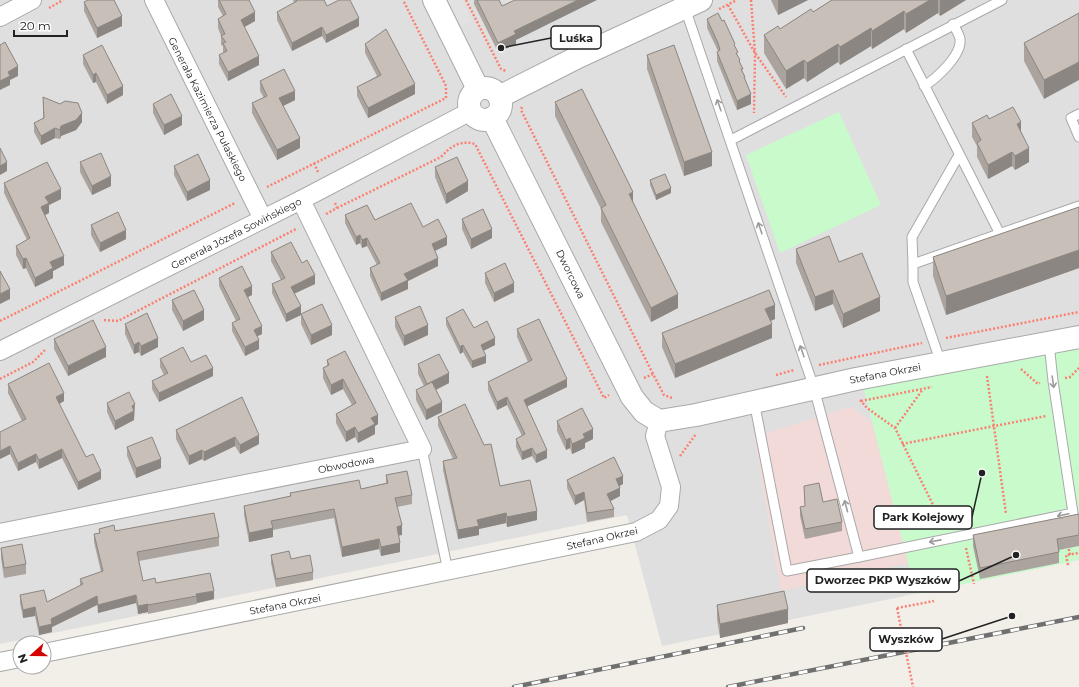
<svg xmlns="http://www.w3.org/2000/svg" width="1079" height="687" font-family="Montserrat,sans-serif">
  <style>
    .residential { fill: #e0dfdf }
    .commercial { fill: #f2dad9 }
    .park { fill: #c8facc }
    .parking { fill: #e2e2e2 }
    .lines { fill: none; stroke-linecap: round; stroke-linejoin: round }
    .service-casing { stroke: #a9a9a9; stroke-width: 11 }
    .minor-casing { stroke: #a9a9a9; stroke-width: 20 }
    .tertiary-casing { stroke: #a9a9a9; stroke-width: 24 }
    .path { stroke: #fa8072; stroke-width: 2.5; stroke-dasharray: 2 2; stroke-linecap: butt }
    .service { stroke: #fff; stroke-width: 9 }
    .minor { stroke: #fff; stroke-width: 18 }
    .tertiary { stroke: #fff; stroke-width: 22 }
    .rail-casing { stroke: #707070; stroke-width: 4.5 }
    .rail { stroke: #fff; stroke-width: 3; stroke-dasharray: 9; stroke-linecap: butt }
    .path-bridge { stroke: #fa8072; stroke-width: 2.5; stroke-dasharray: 2 2; stroke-linecap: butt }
    .wall { fill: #aba49e }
    .shaded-wall { fill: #8b8681 }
    .building { fill: #c7bfb8; stroke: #8b8681 }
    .oneway { stroke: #9c9c9c }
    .labels { text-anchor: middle; stroke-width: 3.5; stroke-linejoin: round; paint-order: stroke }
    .street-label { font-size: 10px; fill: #222; stroke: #fff }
    .leader { fill: none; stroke: #222; stroke-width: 1.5 }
    .callout-dot { fill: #222; stroke: #fff; stroke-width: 1.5 }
    .callout { fill: #fff; stroke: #222; stroke-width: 1.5 }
    .callout-label { font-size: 11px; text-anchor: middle; font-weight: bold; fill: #222 }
  </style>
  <rect width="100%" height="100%" fill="#f2efe9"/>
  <polygon class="residential" points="0,0 1079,0 1079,560 662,646 627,515 0,644"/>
  <polygon class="commercial" points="851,407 886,433 923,560 781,591 754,437"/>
  <g class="park">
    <polygon points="839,112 881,205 780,253 746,155"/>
    <polygon points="1079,341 1079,560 916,594 863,386"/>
  </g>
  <polygon class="parking" points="448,0 462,0 472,21 461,26"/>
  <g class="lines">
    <g class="service-casing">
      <g id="service">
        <polyline points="685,8 814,388 859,557 1073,513 1053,381 1049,343"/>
        <polyline points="906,49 1000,234"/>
        <path d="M 924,86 C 937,78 962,55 960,39 C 959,34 955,28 953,24"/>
        <polyline points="1079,114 1071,118 1079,137"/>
        <polyline points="731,140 1002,0"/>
        <polyline points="913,264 912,237 959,155"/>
        <polyline points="941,363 913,282 913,264 1079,206"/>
        <polyline points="754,401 787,571 859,557"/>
        <polyline points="422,449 448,571"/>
      </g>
    </g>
    <g class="minor-casing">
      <g id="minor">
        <polyline points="154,0 263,219"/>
        <polyline points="0,17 32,0"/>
        <polyline points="0,351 301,200 471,111"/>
        <polyline points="0,533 422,449 301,200"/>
        <polyline points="44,653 636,532 659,520 669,506 671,487 655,436 659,421"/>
        <polyline points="0,662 20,658"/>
      </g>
    </g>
    <g class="tertiary-casing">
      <g id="tertiary">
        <polyline points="434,0 478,89"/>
        <circle cx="485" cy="104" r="16"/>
        <polyline points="499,97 580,56 701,0"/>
        <polyline points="492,118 632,397 644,412 659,421 696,415 856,379 1079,337"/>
      </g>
    </g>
    <g class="path">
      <polyline points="466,0 501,69 506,71"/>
      <polyline points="751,0 755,53 754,113"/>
      <polyline points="728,5 755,53 786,97"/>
      <polyline points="49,8 63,0"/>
      <polyline points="719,9 737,0"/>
      <polyline points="522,107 521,110 653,374"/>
      <polyline points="314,163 318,172"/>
      <polyline points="267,187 446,98 446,86 403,0"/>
      <path d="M 337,208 L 441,157 C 451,146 460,140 475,144 L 604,398 L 609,395"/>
      <polyline points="326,214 337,208 335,203"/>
      <polyline points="104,320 118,321 296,229"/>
      <polyline points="0,321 235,203"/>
      <polyline points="946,338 1079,312"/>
      <polyline points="819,365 922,343"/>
      <polyline points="1021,369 1038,384 1040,383"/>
      <polyline points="776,375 794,370"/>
      <polyline points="987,376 1006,514"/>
      <polyline points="644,378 653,374 664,395 672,398"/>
      <polyline points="1065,378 1070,377 1079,368"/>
      <polyline points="0,379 33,362 46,349"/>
      <polyline points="860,400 867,408 895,428 944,527"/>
      <polyline points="861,401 932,387"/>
      <polyline points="895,428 923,389"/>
      <polyline points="902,444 1046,416"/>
      <polyline points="680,456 696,434"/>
      <polyline points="1068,545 1070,555"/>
      <polyline points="966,548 974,584"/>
      <polyline points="1068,565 1066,555 1079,553"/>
      <polyline points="897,608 934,601"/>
      <polyline points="903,636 939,629"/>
    </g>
    <use href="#service" class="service"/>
    <use href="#minor" class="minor"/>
    <use href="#tertiary" class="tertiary"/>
    <g class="rail-casing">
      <g id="rail">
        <polyline points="514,687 803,628"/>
        <polyline points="728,687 1079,617"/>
      </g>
    </g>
    <use href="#rail" class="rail"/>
    <polyline class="path-bridge" points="897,608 913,687"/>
  </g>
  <g class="wall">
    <polygon points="218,0 249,0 255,21 244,27 259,65 228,81 219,64 219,55 223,53 223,46 221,45 221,36 218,28 218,19 223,16 218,7"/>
    <polygon points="293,0 324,0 327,6 359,26 326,43 322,36 292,51 277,20 277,12 294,3"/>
    <polygon points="474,0 499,0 516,40 516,44 498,52 474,4"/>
    <polygon points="771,0 808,0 778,15"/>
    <polygon points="832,0 966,0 940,16 938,13 906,33 904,29 872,49 871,46 840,65 838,62 807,82 804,78 786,89 764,53 764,35 780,29 813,12"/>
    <polygon points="84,2 122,26 97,38 84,11"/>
    <polygon points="1079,13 1044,99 1024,61 1024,43"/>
    <polygon points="707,19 735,47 745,80 751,104 737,110 717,61 717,52 718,51 707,28"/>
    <polygon points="365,44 415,94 368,118 357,96 357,87 377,76 365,53"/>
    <polygon points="83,55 123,95 107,104 96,82 93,83 83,64"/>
    <polygon points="647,55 712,166 684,176 647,69"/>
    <polygon points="260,81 295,100 283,106 300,148 277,160 252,113 252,103 264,98 260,91"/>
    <polygon points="43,97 82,122 76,130 61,136 60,139 55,138 41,145 34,132 34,123 43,118"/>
    <polygon points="555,102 633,203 678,308 651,322 601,222 601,209 555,116"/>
    <polygon points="153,104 182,125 164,135 153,113"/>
    <polygon points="989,119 1021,132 1029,162 1015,170 1012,166 988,179 977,157 977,146 972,137 972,123"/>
    <polygon points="80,162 111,186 92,195 80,172"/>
    <polygon points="174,166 210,190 187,201 174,175"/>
    <polygon points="435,167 468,191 446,204 435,177"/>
    <polygon points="650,180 671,193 656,200 650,185"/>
    <polygon points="4,183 61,199 49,205 49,213 45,215 64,265 53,271 53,278 35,287 26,268 23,269 16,255 16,246 27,240 4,193"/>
    <polygon points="1079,207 1079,268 946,315 933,276 933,257"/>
    <polygon points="345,215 375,220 423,227 447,245 435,251 438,266 408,281 408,289 381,301 370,276 370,268 377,265 367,246 362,248 360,243 356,245 345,223"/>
    <polygon points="462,219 492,238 471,249 462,229"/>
    <polygon points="91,225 126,239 100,252 91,235"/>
    <polygon points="796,249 839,262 880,311 843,328 833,304 815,311 796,263"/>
    <polygon points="271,252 302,263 315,284 294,294 301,315 286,322 272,293 272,284 281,280 271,261"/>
    <polygon points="485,273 514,292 494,302 485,283"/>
    <polygon points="219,278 252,295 248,297 262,334 257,336 259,349 245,356 232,331 232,323 236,321 219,286"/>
    <polygon points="172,300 204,320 183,331 172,310"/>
    <polygon points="301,314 332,335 311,345 301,324"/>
    <polygon points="395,317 428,335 404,346 395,327"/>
    <polygon points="446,318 474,328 495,345 483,351 486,363 472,368 463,352 460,354 446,325"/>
    <polygon points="775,319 771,321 772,338 675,378 662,347 662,333"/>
    <polygon points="125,324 158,347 141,356 139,352 134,354 125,334"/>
    <polygon points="517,329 567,387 527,406 547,458 536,463 532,456 522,460 516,447 516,439 522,436 507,405 497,410 488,390 488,382 528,362 517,337"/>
    <polygon points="54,339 106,357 68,376 54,349"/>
    <polygon points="345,351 378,424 375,426 375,434 358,443 355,437 346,442 336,423 336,414 352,405 343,389 331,395 323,378 323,368 327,366 327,360"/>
    <polygon points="160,359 213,376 159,402 152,389 152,381 164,375 160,367"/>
    <polygon points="418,364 449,383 436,390 442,412 426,420 416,400 416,390 424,386 418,374"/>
    <polygon points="8,384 64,401 59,404 86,457 101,479 78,490 62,458 39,469 36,462 18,471 10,454 0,459 22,421 8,393"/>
    <polygon points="242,397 259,444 240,454 235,446 204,461 202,459 189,465 176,439 176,430"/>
    <polygon points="107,403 135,414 134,414 134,420 115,430 107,412"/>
    <polygon points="438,417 500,486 537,520 507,527 506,523 479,529 479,535 458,539 443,470 443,461 453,459 438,426"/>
    <polygon points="557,421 593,439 585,443 585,448 572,454 570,448 566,450 557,431"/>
    <polygon points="127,447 161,468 136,478 127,456"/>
    <polygon points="386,475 412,495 412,504 397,507 402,535 399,535 400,552 381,556 379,549 342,557 334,518 273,530 273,537 249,542 244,515 244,506 290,496 290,493 361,489 386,483"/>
    <polygon points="567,480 623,484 619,486 620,496 610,501 614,509 614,517 587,522 584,500 575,505 567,488"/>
    <polygon points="804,486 823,502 842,522 842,531 805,539 800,516 800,507 805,506"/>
    <polygon points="1079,514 1079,546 1059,550 1059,563 980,579 973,546 973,535"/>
    <polygon points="99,529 115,531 219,537 219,546 139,561 143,581 156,583 214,599 197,603 197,604 148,614 148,612 138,614 136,603 98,613 97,605 52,627 52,632 39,635 35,616 23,618 20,603 20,595 47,602 80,586 80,579 101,572 94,542 94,534 99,533"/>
    <polygon points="1,548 26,564 26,574 4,578 1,558"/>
    <polygon points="271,555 291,559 313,572 313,580 276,587 271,563"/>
    <polygon points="717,605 788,623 720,638 717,619"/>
  </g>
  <g class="shaded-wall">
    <polygon points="578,0 597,0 516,40 516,44 498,52 498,43 514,31"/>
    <polygon points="778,0 808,0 778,15"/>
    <polygon points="930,0 938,0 938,13 906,33 906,14"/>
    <polygon points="940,0 966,0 940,16"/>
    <polygon points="904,11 904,29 872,49 872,31"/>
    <polygon points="255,12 255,21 241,29 241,20"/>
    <polygon points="122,16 122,26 97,38 97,28"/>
    <polygon points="359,18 359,26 326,43 326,35"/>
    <polygon points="322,27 322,36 292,51 292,43"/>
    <polygon points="871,28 871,46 840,65 840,47"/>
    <polygon points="838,44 838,62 807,82 807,63"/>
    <polygon points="259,56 259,65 228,81 228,72"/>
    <polygon points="804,60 804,78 786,89 786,71"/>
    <polygon points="1079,62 1079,80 1044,99 1044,80"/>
    <polygon points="18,66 18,76 10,80 10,85 0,90 0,81 8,72"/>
    <polygon points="96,73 96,82 93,83 93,75"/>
    <polygon points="415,84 415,94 368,118 368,108"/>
    <polygon points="123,86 123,95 107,104 107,95"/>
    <polygon points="295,91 295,100 279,108 279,98"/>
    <polygon points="751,94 751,104 737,110 737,101"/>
    <polygon points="82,113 82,122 76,130 61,136 60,139 60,130 61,126"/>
    <polygon points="182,116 182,125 164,135 164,125"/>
    <polygon points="1021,122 1021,136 1017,124"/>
    <polygon points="55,128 55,138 41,145 41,136"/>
    <polygon points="300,138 300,148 277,160 277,150"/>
    <polygon points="1029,148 1029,162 1015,170 1015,156"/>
    <polygon points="712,152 712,166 684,176 684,162"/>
    <polygon points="1012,152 1012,166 988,179 988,165"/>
    <polygon points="7,162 7,171 0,175 0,166"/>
    <polygon points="111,176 111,186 92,195 92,186"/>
    <polygon points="210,180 210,190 187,201 187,192"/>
    <polygon points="468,181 468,191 446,204 446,194"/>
    <polygon points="671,188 671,193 656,200 656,195"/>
    <polygon points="61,189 61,199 49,205 49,213 41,217 41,207 45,197"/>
    <polygon points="633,192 633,206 629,194"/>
    <polygon points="492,229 492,238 471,249 471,239"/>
    <polygon points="126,230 126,239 100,252 100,243"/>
    <polygon points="360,235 360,243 356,245 356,237"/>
    <polygon points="447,237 447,245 432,252 432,244"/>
    <polygon points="367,238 367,246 362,248 362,240"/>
    <polygon points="1079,250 1079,268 946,315 946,296"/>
    <polygon points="64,256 64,265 53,271 53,278 35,287 35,278 50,262"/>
    <polygon points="26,258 26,268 23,269 23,259"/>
    <polygon points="438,258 438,266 408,281 408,289 381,301 381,293 404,274"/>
    <polygon points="315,275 315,284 291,295 291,287"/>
    <polygon points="514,283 514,292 494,302 494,293"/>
    <polygon points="252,286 252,295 244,299 244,290"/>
    <polygon points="10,289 10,299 0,304 0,294"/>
    <polygon points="833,290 833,304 815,311 815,297"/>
    <polygon points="678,294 678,308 651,322 651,308"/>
    <polygon points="880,297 880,311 843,328 843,314"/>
    <polygon points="775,305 775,319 765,323 765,309"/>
    <polygon points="301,306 301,315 286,322 286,314"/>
    <polygon points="204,310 204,320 183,331 183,321"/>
    <polygon points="772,324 772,338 675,378 675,364"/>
    <polygon points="332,325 332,335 311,345 311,335"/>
    <polygon points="428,325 428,335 404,346 404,336"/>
    <polygon points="262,326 262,334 254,338 254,330"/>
    <polygon points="158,338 158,347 141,356 141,346"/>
    <polygon points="495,338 495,345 481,352 481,345"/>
    <polygon points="259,340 259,349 245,356 245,347"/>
    <polygon points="139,342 139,352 134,354 134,345"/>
    <polygon points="463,345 463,352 460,354 460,347"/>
    <polygon points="106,347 106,357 68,376 68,366"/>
    <polygon points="486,356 486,363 472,368 472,361"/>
    <polygon points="213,368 213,376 159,402 159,393"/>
    <polygon points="449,373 449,383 427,394 427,384"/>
    <polygon points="343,379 343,389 331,395 331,385"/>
    <polygon points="567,379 567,387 524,408 524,400"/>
    <polygon points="64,393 64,401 56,406 56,397"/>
    <polygon points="507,397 507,405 497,410 497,402"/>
    <polygon points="442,402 442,412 426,420 426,410"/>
    <polygon points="135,404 134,420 115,430 115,421 132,406"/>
    <polygon points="378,415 378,424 375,426 375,434 358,443 358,433 371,418"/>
    <polygon points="355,427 355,437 346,442 346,432"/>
    <polygon points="593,429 593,439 585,443 585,448 572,454 572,444 583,434"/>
    <polygon points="259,435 259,444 240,454 240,445"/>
    <polygon points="235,437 235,446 204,461 204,452"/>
    <polygon points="570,438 570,448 566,450 566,440"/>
    <polygon points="10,446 10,454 0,459 0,451"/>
    <polygon points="532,448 532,456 522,460 522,452"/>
    <polygon points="62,449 62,458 39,469 39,460"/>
    <polygon points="202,450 202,459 189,465 189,456"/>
    <polygon points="547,450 547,458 536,463 536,455"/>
    <polygon points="36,454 36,462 18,471 18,463"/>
    <polygon points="161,459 161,468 136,478 136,468"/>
    <polygon points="101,471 101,479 78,490 78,482"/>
    <polygon points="623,476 623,484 616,488 616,479"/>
    <polygon points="620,488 620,496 607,503 607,494"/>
    <polygon points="584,492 584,500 575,505 575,496"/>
    <polygon points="537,511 537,520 507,527 507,517"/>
    <polygon points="506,513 506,523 479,529 479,535 458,539 458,530 477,520"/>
    <polygon points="402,525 402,535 397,536 397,527"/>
    <polygon points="273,528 273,537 249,542 249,533"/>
    <polygon points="379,539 379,549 342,557 342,547"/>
    <polygon points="400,543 400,552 381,556 381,547"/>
    <polygon points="214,591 214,599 197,603 196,594"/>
    <polygon points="136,595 136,603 98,613 98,605"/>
    <polygon points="97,596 97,605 52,627 52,632 39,635 39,627 51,619"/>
    <polygon points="148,604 148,612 138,614 138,606"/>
    <polygon points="35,607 35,616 23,618 23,610"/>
    <polygon points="788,609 788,623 720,638 720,624"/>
  </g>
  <g class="building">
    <polygon points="88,0 114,0 122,16 97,28 84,2"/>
    <polygon points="219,0 249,0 255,12 241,20 259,56 228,72 219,55 227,51 223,43 226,42 221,36 225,34 218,19 226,14"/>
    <polygon points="297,0 324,0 327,6 339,0 350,0 359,18 326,35 322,27 292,43 277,12 297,1"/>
    <polygon points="477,0 499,0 502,6 515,0 578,0 514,31 516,34 498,43"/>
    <polygon points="832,0 930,0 906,14 904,11 872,31 871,28 840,47 838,44 807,63 804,60 786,71 764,35 778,26 780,29 811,9 813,12"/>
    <polygon points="718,13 722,21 724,20 735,44 734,45 738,52 736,53 740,60 739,61 743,69 741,69 745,77 744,77 751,94 737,101 717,52 720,50 718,43 707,19"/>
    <polygon points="1079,13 1079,62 1044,80 1024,43"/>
    <polygon points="386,29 415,84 368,108 357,87 381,75 365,44"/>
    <polygon points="5,42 18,66 8,72 10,76 0,81 0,45"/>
    <polygon points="102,45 123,86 107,95 96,73 93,75 83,55"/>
    <polygon points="674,45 712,152 684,162 647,55"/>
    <polygon points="284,69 295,91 279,98 300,138 277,150 252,103 267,96 260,81"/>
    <polygon points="582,89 633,192 629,194 678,294 651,308 601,208 606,205 555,102"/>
    <polygon points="171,94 182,116 164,125 153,104"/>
    <polygon points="43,97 60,104 65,101 78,103 82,113 76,120 61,126 60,130 55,128 41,136 34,123 44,118"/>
    <polygon points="1013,107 1021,122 1017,124 1029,148 1015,156 1012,152 988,165 977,143 981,140 972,123 987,115 989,119"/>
    <polygon points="0,148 7,162 0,166"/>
    <polygon points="101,153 111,176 92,186 80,162"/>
    <polygon points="198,154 210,180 187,192 174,166"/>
    <polygon points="457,157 468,181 446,194 435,167"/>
    <polygon points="47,162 61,189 45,197 49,203 41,207 64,256 50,262 53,268 35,278 26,258 23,259 16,246 30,238 4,183"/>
    <polygon points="665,174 671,188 656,195 650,180"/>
    <polygon points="411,203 423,227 438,219 447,237 432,244 438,258 404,274 408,280 381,293 370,268 380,263 367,238 362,240 360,235 356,237 345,215 367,205 375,220"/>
    <polygon points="1079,207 1079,250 946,296 933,257"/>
    <polygon points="483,209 492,229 471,239 462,219"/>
    <polygon points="118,212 126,230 100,243 91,225"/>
    <polygon points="829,236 839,262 862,253 880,297 843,314 833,290 815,297 796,249"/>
    <polygon points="291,242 302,263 307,260 315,275 291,287 301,306 286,314 272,284 285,278 271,252"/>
    <polygon points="505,263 514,283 494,293 485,273"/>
    <polygon points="242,266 252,286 244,290 262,326 254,330 259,340 245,347 232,323 240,319 219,278"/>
    <polygon points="0,271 10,289 0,294"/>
    <polygon points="194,290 204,310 183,321 172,300"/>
    <polygon points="769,290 775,305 765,309 772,324 675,364 662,333"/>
    <polygon points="322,304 332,325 311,335 301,314"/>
    <polygon points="420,306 428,325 404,336 395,317"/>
    <polygon points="463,309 474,328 487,321 495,338 481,345 486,356 472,361 463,345 460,347 446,318"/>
    <polygon points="147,313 158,338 141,346 139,342 134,345 125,324"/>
    <polygon points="539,319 567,379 524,400 547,450 536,455 532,448 522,452 516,439 525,434 507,397 497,402 488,382 532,360 517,329"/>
    <polygon points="93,320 106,347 68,366 54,339"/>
    <polygon points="183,347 191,362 206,355 213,368 159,393 152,381 168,373 160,359"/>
    <polygon points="345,351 378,415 371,418 375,424 358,433 355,427 346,432 336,414 356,403 343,379 331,385 323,368 329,365 327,360"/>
    <polygon points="439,354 449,373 427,384 418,364"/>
    <polygon points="49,363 64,393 56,397 86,457 93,454 101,471 78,482 62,449 39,460 36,454 18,463 10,446 0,451 0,432 26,419 8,384"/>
    <polygon points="432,382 442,402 426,410 416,390"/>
    <polygon points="129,392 135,404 132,406 134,411 115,421 107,403"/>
    <polygon points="242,397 259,435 240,445 235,437 204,452 202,450 189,456 176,430"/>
    <polygon points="465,404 484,445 491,444 500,486 530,480 537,511 507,517 506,513 477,520 479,526 458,530 443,461 457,458 438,417"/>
    <polygon points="582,408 593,429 583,434 585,438 572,444 570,438 566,440 557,421"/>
    <polygon points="152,437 161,459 136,468 127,447"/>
    <polygon points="614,457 623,476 616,479 620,488 607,494 614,509 587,513 584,492 575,496 567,480"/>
    <polygon points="407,471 412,495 395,498 402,525 397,527 400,543 381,547 379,539 342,547 334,509 271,521 273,528 249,533 244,506 291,496 290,493 359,480 361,489 388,483 386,475"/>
    <polygon points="819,483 823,502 837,499 842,522 805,529 800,507 805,506 804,486"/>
    <polygon points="214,513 219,537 137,552 143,581 155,578 156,583 210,573 214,591 196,594 197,596 148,605 148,604 138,606 136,595 98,605 97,596 51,619 52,624 39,627 35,607 23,610 20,595 44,590 47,602 83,584 80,579 103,571 94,534 100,533 99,529 114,525 115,531"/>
    <polygon points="1079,514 1079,535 1057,539 1059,552 980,568 973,535"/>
    <polygon points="22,544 26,564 4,568 1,548"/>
    <polygon points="289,551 291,559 310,555 313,572 276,579 271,555"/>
    <polygon points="784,591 788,609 720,624 717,605"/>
  </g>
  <defs><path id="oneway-shaft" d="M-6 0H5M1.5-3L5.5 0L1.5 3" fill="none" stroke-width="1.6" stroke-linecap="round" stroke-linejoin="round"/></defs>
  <g class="oneway">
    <use href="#oneway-shaft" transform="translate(719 105) rotate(-109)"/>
    <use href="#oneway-shaft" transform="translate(760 228) rotate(-109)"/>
    <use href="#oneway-shaft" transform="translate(802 351) rotate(-109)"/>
    <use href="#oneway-shaft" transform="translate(1053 382) rotate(82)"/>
    <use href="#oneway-shaft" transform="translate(846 506) rotate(-105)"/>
    <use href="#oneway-shaft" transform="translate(1063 515) rotate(168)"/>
    <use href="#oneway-shaft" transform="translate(935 541) rotate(169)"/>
  </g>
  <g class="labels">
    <g class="street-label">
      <text transform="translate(208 109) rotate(63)" y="4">Generała Kazimierza Pułaskiego</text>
      <text transform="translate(236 233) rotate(-27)" y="4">Generała Józefa Sowińskiego</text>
      <text transform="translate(571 274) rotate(64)" y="4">Dworcowa</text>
      <text transform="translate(885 373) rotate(-11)" y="4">Stefana Okrzei</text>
      <text transform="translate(346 464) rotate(-11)" y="4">Obwodowa</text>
      <text transform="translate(602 538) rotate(-13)" y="4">Stefana Okrzei</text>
      <text transform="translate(285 604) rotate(-11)" y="4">Stefana Okrzei</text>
    </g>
  </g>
  <path class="leader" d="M501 48L551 38M982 473L972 517M1016 555L959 581M1012 616L942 639"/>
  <g class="callout-dot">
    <circle cx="501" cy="48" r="4"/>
    <circle cx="982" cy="473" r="4"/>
    <circle cx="1016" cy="555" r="4"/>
    <circle cx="1012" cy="616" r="4"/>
  </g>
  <g class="callout">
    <rect x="551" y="26" width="50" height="23" rx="4"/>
    <rect x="874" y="506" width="98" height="23" rx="4"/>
    <rect x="807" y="569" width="152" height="23" rx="4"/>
    <rect x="870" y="628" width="72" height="23" rx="4"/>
  </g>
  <g class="callout-label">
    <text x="576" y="42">Luśka</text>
    <text x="923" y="521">Park Kolejowy</text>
    <text x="883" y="584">Dworzec PKP Wyszków</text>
    <text x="906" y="643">Wyszków</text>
  </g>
  <g transform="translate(32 655) rotate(249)"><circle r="19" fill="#ffffff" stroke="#a7a7a7"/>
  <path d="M0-3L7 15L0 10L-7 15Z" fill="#d40000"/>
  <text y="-6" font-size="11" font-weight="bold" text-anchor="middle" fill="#222222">N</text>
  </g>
  <path d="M14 30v6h53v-6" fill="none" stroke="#222222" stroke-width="2"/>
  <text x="20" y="30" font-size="12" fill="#222222" stroke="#ffffff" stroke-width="3" paint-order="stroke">20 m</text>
</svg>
